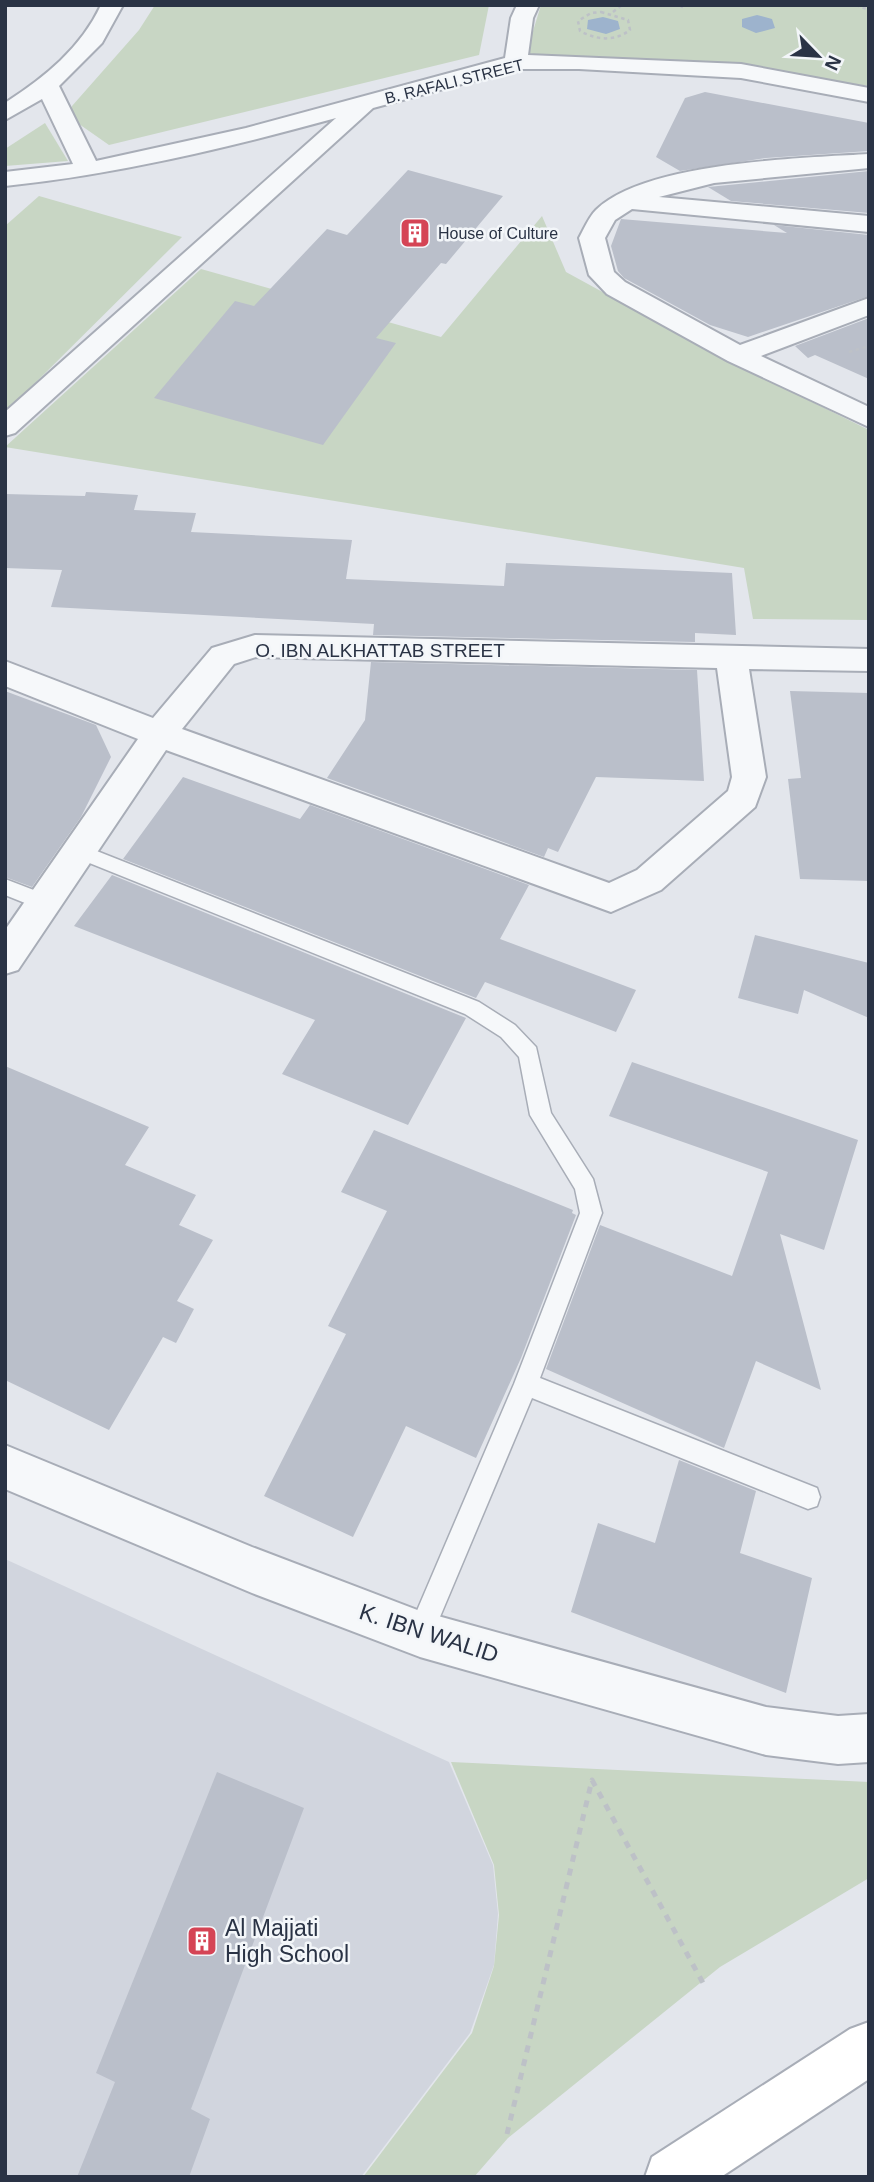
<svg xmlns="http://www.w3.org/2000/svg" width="874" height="2182" font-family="Arial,sans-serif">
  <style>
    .built { fill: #d1d5de }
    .green { fill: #c8d6c4 }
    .water { fill: #9db3cd }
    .building { fill: #babfca }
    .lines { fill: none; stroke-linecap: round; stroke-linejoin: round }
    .service-casing { stroke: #a8adb7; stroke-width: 3 }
    .minor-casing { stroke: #a8adb7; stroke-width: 4 }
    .secondary-casing { stroke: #a8adb7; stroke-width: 4 }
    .path-far1 { stroke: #bdc1c7; stroke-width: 2.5; stroke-dasharray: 3.5 3.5; stroke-linecap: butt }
    .path { stroke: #bdc1c7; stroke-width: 5; stroke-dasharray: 7 7; stroke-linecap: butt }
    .service { fill: #f6f8fa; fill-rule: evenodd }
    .minor { fill: #f6f8fa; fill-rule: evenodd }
    .secondary { fill: #fff; fill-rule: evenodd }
    .labels { text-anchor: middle; stroke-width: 5; stroke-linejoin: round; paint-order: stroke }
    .far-street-label { font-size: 16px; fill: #2a3345; stroke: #f3f6f9 }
    .far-poi-label { font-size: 16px; fill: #2a3345; stroke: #f3f6f9; text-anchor: start }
    .street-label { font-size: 19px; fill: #2a3345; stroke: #f3f6f9 }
    .near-street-label { font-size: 23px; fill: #2a3345; stroke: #f3f6f9 }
    .near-poi-label { font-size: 23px; fill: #2a3345; stroke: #f3f6f9; text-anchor: start }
  </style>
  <rect width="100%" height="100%" fill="#e3e6ec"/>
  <polygon class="built" points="5,1559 449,1762 493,1865 498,1914 494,1965 470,2033 361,2177 5,2177"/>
  <g class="green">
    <polygon points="155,5 489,5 479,55 109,145 69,117 72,106 139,30"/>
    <polygon points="541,5 869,5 869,86 698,61 526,54"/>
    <polygon points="45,123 68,161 5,166 5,149"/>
    <polygon points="39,196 182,237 5,413 5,226"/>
    <polygon points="542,216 566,272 725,359 869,430 869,620 753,619 744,568 5,447 201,269 441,337"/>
    <polygon points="451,1762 869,1782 869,1878 720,1967 508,2138 474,2177 363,2177 472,2033 494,1966 499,1915 494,1865"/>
  </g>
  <g class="water">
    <polygon points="757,15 772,19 775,28 756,33 742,27 742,19"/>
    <polygon points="603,17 618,21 620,29 606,34 587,29 588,20"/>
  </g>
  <g class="building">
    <polygon points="705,92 869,123 869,151 766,158 680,171 656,157 685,98"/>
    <polygon points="408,170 503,196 446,264 441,263 376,338 396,343 323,445 154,398 235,301 254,306 327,229 347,235"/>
    <polygon points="869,171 869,213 731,201 708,187"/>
    <polygon points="621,219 787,233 774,225 869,235 869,296 748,337 710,325 624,278 618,271 611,246"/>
    <polygon points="869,318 869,379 815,355 808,358 795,346"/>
    <polygon points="86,492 138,495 134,510 196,513 191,532 352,540 346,579 504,586 506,563 732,573 736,635 695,633 695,642 373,635 374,624 51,607 62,570 5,568 5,494 85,496"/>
    <polygon points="371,662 697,670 704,781 596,777 558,852 548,848 544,857 327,778 365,720"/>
    <polygon points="5,691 96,725 111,757 81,817 32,887 5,877"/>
    <polygon points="790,691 869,693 869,881 800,879 788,779 801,778"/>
    <polygon points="183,777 300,819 310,805 529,885 500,939 636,990 616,1032 485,982 476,998 123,859"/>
    <polygon points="112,875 466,1018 408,1125 282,1074 315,1020 74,926"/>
    <polygon points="755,935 869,963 869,1018 804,990 798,1014 738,998"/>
    <polygon points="632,1062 858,1140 824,1250 780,1234 821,1390 756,1361 724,1448 546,1369 600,1225 732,1276 768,1172 609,1116"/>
    <polygon points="5,1066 149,1127 125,1165 196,1195 179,1225 213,1240 177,1301 194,1309 176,1343 163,1337 109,1430 5,1380"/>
    <polygon points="374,1130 573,1210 572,1213 576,1215 521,1358 476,1458 406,1426 353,1537 264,1496 346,1334 328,1326 387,1211 341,1192"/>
    <polygon points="679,1460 756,1491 740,1553 812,1578 786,1693 571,1612 598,1523 655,1543"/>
    <polygon points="217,1772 304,1808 191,2109 210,2119 189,2177 77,2177 115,2082 96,2073"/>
  </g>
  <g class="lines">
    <g class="service-casing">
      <g id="service">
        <polygon points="79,844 479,1002 515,1025 536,1047 551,1113 593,1179 602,1213 540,1378 817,1488 820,1497 817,1506 808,1509 532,1398 429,1643 420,1647 411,1643 407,1634 514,1384 580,1213 575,1189 530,1115 519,1057 501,1037 465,1014 72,856 70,851"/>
        <polygon points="5,879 52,897 55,903 52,909 45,911 5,895"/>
      </g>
    </g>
    <g class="minor-casing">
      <g id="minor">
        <path d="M 101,5 L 123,5 L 102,43 L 59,86 L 96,161 L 246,128 L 505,58 L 511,18 L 517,5 L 539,5 L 533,18 L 528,55 L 741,64 L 869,88 L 869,102 L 741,78 L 579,69 L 517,69 L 373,108 L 15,433 L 5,436 L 5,412 L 336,118 C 227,148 118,174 5,186 L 5,172 L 73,164 L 42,99 L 5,120 L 5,103 C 45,77 81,48 101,5 Z"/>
        <path d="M 869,154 L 869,168 L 714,183 L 659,197 L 869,216 L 869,232 L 632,209 L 615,220 L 605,238 L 614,272 L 625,282 L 740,345 L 869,298 L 869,315 L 761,356 L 869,407 L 869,427 L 728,361 L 607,294 L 589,275 L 579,238 C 584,229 589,217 596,210 C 644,162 802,158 869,154 Z"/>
        <path d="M 255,635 L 869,649 L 869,671 L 749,669 L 766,777 L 755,807 L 661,890 L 611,912 L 166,750 L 18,970 L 5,974 L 5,930 L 138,739 L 5,686 L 5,661 L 153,718 L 212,648 ZM 256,657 L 717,668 L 732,777 L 728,791 L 637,870 L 609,883 L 182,729 L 234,664 Z"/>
        <polygon points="5,1445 252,1547 420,1611 766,1707 838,1716 869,1714 869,1762 838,1764 766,1755 420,1657 252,1593 5,1489"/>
      </g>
    </g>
    <g class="secondary-casing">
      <polygon id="secondary" points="869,2022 869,2079 721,2177 645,2177 652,2157 850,2029"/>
    </g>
    <g class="path-far1">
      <polyline points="674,5 683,7"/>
      <polyline points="856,5 869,10"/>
      <path d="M 601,12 L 628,20 L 630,30 C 614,42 597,40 580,31 L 578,21 L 591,13 Z"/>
      <polyline points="613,12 622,5"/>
      <polyline points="849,352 869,346"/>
    </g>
    <polyline class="path" points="507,2134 592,1780 703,1983"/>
    <use href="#service" class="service"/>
    <use href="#minor" class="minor"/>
    <use href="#secondary" class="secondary"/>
  </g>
  <defs>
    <g id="building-square" transform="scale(1.575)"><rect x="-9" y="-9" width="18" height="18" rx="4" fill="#d54455" stroke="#f3f6f9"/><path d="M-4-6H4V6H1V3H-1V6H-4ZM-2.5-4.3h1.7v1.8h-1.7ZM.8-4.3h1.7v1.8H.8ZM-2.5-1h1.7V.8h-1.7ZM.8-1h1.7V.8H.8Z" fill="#fff"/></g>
  </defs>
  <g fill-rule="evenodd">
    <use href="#building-square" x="415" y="233"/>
    <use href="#building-square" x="202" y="1941"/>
  </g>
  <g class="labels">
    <g class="far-street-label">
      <text transform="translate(454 81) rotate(-14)" y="6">B. RAFALI STREET</text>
    </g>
    <g class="far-poi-label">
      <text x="438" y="239">House of Culture</text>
    </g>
    <g class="street-label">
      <text x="380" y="657">O. IBN ALKHATTAB STREET</text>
    </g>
    <g class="near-street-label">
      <text transform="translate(429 1633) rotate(18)" y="8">K. IBN WALID</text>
    </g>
    <g class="near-poi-label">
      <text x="225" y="1936">Al Majjati<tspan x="225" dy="26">High School</tspan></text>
    </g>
  </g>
  <rect width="874" height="2182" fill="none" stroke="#2a3345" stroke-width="14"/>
  <g transform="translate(818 56) rotate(115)" stroke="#f3f6f9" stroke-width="5" paint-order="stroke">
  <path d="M0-5L12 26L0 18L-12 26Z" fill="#2a3345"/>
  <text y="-10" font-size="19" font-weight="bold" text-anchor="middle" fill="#2a3345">N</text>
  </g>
</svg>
